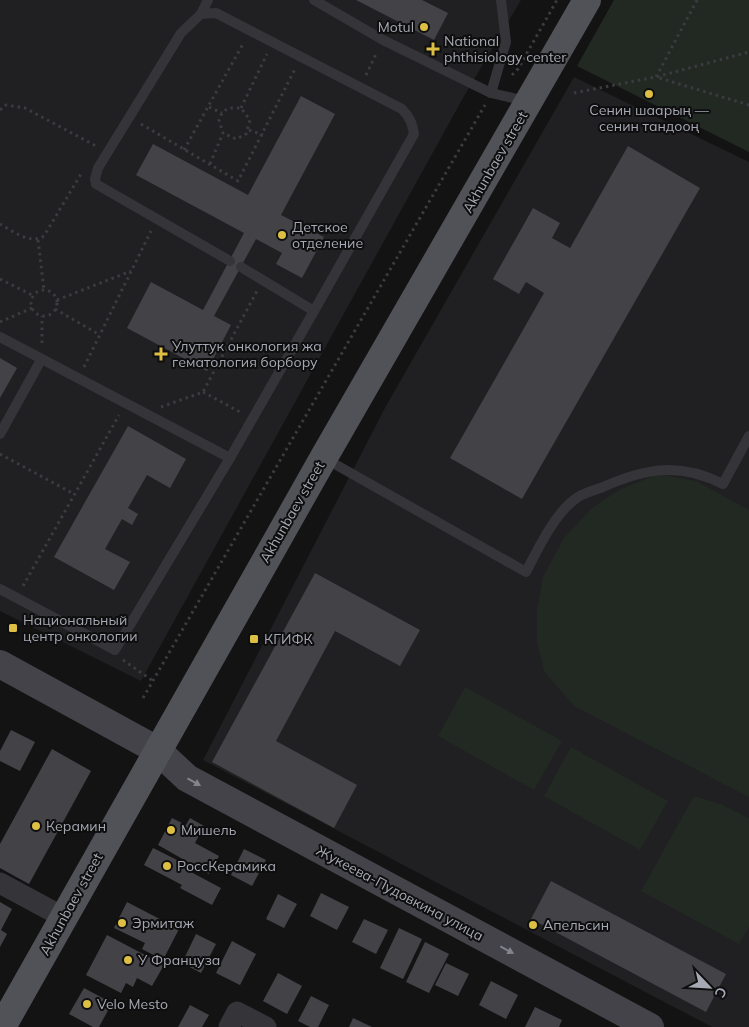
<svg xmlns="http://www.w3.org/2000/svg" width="749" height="1027" font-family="Mulish,sans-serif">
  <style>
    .built { fill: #201f21 }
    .green { fill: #222923 }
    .building { fill: #434347 }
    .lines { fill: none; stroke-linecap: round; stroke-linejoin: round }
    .path { stroke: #3b3b40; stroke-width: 3; stroke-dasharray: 2.5 4; stroke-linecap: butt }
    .lane { stroke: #353539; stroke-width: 10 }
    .street { stroke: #353539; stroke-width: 21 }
    .secondary { stroke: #434349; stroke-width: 28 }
    .primary { stroke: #515158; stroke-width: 28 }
    .oneway { fill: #83858e }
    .poi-dot { fill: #dcbf43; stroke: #0e0e0f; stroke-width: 2 }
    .labels { text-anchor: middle; stroke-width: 4; stroke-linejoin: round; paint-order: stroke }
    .poi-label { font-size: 14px; fill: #a6a8b3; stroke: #0e0e0f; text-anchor: start }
    .street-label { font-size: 14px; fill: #a6a8b3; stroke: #0e0e0f }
  </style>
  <rect width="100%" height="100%" fill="#131314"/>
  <g class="built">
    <polygon points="0,0 521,0 463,98 141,681 0,611"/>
    <polygon points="574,77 749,162 749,1027 712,1027 203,760 386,406"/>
  </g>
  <g class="green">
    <polygon points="614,0 749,0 749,152 577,66"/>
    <polygon points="658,474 696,481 749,510 749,797 574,706 544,671 537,641 537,611 543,577 564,538 592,508 619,490"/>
    <polygon points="465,687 562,741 534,790 438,736"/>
    <polygon points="571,747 668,801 640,850 544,796"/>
    <polygon points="694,796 720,804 749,818 749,927 739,944 641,891"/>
  </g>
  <g class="building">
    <polygon points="356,0 422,0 448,13 434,40"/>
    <polygon points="301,96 335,114 281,215 324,237 302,278 276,264 282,253 256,239 214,316 231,325 207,371 127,328 151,282 203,310 244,233 136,175 153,144 248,195"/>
    <polygon points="628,146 700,188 522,499 450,458 544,293 526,282 519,294 493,279 533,208 560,223 552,238 570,248"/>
    <polygon points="0,358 17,368 0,398"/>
    <polygon points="128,426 186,459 170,488 147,475 128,508 138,514 132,525 122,519 105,549 130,562 114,590 54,557"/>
    <polygon points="315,573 420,630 400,666 335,631 276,741 357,785 334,828 212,762"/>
    <polygon points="11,730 35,742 20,771 0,761 0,751"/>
    <polygon points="52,749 91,771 29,884 0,868 0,844"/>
    <polygon points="172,818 186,825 190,818 204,826 195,843 219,856 209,874 158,845"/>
    <polygon points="153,848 191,867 186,876 189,871 221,888 212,905 180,888 182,885 144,865"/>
    <polygon points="244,849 266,860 252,886 231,875"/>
    <polygon points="551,881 726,974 706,1012 531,919"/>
    <polygon points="321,893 349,907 337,930 310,916"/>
    <polygon points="278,894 297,904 284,928 266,919"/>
    <polygon points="0,902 12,909 1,930 7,934 0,947"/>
    <polygon points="127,902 179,929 163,960 142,949 145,943 114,928"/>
    <polygon points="364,919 388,930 376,954 352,942"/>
    <polygon points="399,928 422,939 403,979 380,968"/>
    <polygon points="196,934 216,944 201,973 182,963"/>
    <polygon points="107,935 164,965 152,986 137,978 133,987 126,983 121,993 86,975"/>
    <polygon points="232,941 256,954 240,985 216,973"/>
    <polygon points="425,942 449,954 429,993 406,982"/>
    <polygon points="446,963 469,974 458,996 435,985"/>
    <polygon points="278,973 302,986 287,1014 263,1001"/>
    <polygon points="491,981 518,995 506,1019 479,1005"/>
    <polygon points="84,988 112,1003 99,1027 93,1027 69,1014"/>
    <polygon points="311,996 329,1005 318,1027 310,1027 298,1021"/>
    <polygon points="190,1005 209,1015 202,1027 178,1027"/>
    <polygon points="535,1007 562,1020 559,1027 525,1027"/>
    <polygon points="353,1018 372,1027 349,1027"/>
  </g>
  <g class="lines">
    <g class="path">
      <polyline points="697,0 656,77 749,105"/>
      <polyline points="366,75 377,52"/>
      <polyline points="512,75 518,69 557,0"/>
      <polyline points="574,93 656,77 749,52"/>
      <polyline points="209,107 222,113"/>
      <polyline points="241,108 267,54"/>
      <polyline points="0,110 6,105 25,108 96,146"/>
      <polyline points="141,124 238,181 295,69"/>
      <polyline points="249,130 263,135"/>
      <polyline points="184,150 244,42"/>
      <polyline points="210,164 223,133 219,120 222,113 228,108 241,108 250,120 246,134 236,139 223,133"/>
      <path d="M 0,224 C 13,231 30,245 44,236 L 81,174"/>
      <polyline points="38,240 44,290"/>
      <polyline points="0,279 34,296"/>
      <circle cx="44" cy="303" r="13"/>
      <polyline points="57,300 131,271"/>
      <polyline points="55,309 100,335"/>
      <polyline points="0,322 32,308"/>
      <polyline points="42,343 42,316"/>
      <polyline points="84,367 151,231"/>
      <polyline points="203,392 240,412"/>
      <polyline points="161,407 203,392 257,291"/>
      <polyline points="0,454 74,494"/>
      <polyline points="23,586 119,415"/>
      <polyline points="123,660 153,681"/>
      <polyline points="143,698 485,105"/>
    </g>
    <g class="lane">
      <polyline points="314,0 383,40 491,93 526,101"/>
      <polyline points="201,14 208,0"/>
      <polyline points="491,93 506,42 501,0"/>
      <path d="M 230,261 L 96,184 L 95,179 L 98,168 L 181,33 L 201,14 L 216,13 L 402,109 C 410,117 412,123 414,134 L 314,311 L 241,267"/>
      <polyline points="0,337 230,458"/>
      <polyline points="0,434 41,360"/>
      <path d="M 324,458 L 526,572 C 538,549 555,512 578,497 C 585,493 595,490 603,487 C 646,468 680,462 723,484 L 749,436"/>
      <polyline points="0,589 115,650 230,458 314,311"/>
    </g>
    <g class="street">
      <polyline points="0,883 63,917"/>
      <polyline points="229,1027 237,1012 266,1027"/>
    </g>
    <polyline class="secondary" points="0,664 157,750 187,778 650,1027"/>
    <polyline class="primary" points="2,1027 324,457 587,0"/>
  </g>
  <defs><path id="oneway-solid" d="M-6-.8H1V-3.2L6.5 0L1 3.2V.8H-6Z" transform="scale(1.25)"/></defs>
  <g class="oneway">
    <use href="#oneway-solid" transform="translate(194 782) rotate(29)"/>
    <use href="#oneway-solid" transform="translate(507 950) rotate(28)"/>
  </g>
  <g class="poi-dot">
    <circle cx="424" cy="27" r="5"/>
    <path d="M430.5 41.5h5v5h5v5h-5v5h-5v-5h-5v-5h5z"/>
    <circle cx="649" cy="94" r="5"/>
    <circle cx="282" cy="235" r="5"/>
    <path d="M158.5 346.5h5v5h5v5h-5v5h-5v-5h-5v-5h5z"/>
    <rect x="8" y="623" width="10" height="10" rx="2.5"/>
    <rect x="249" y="634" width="10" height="10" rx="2.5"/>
    <circle cx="36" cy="826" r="5"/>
    <circle cx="171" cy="830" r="5"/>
    <circle cx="167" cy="866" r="5"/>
    <circle cx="122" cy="923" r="5"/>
    <circle cx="533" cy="925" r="5"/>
    <circle cx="128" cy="960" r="5"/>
    <circle cx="87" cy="1004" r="5"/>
  </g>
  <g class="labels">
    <g class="poi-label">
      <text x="414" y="32" text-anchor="end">Motul</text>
      <text x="444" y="46">National<tspan x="444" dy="16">phthisiology center</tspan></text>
      <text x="649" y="115" text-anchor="middle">Сенин шаарың —<tspan x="649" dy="16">сенин тандооң</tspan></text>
      <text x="292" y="232">Детское<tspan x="292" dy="16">отделение</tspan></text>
      <text x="172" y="351">Улуттук онкология жа<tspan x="172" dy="16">гематология борбору</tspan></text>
      <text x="23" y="625">Национальный<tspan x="23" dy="16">центр онкологии</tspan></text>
      <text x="264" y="644">КГИФК</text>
      <text x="46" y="831">Керамин</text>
      <text x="181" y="835">Мишель</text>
      <text x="177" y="871">РоссКерамика</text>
      <text x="132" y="928">Эрмитаж</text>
      <text x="543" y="930">Апельсин</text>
      <text x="138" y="965">У Француза</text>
      <text x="97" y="1009">Velo Mesto</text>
    </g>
    <g class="street-label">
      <text transform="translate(495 162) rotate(-60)" y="5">Akhunbaev street</text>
      <text transform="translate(292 512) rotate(-60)" y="5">Akhunbaev street</text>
      <text transform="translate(400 893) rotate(28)" y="5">Жукеева-Пудовкина улица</text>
      <text transform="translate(71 904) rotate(-61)" y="5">Akhunbaev street</text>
    </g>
  </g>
  <g transform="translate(709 987) rotate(115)" stroke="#0e0e0f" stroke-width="4" paint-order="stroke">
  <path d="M0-4L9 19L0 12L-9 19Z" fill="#a6a8b3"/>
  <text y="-8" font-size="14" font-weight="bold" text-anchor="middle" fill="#a6a8b3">С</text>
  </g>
</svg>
